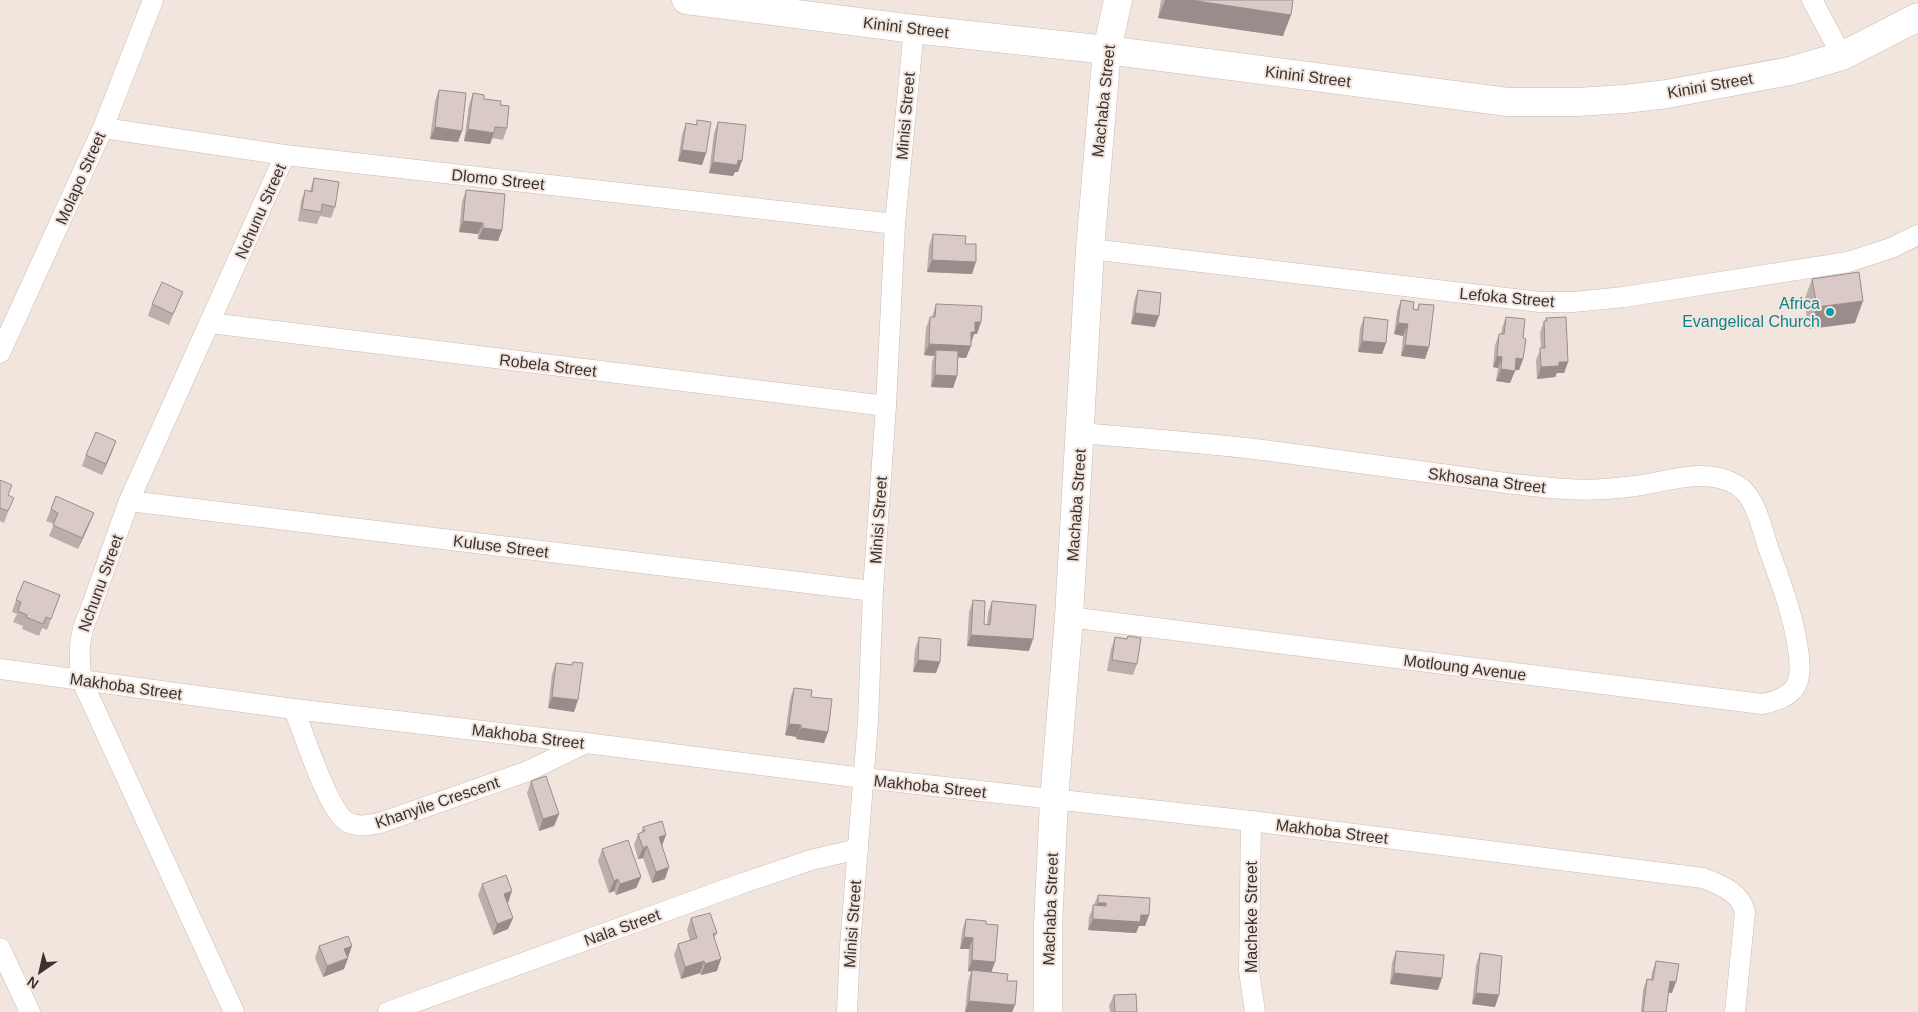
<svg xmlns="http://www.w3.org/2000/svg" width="1918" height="1012" font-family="Helvetica,sans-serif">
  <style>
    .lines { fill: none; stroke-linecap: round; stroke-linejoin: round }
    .street-casing { stroke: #c9bcb5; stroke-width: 21 }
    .secondary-casing { stroke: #c9bcb5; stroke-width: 29 }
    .street { stroke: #fff; stroke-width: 20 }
    .secondary { stroke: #fff; stroke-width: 28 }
    .wall { fill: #bbaeab }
    .shaded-wall { fill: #998d8b }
    .building { fill: #dacac7; stroke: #998d8b }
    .culture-dot { fill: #0f9aa8; stroke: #f2e5de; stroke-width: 2 }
    .labels { text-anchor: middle; stroke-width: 4; stroke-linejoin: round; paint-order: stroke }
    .street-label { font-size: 16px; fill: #383230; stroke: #f2e5de }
    .culture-label { font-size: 16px; fill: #0d838f; stroke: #f2e5de; text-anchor: end }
  </style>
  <rect width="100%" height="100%" fill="#f2e5de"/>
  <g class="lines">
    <g class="street-casing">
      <g id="street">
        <polyline points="1812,0 1842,56"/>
        <polyline points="103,128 285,155 895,224"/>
        <polyline points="1090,249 1540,302 1573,302 1624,297 1848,262 1891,248 1918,235"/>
        <polyline points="210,323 886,406"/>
        <polyline points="0,353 103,128 153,0"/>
        <polyline points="129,501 873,591"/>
        <path d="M 1069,617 L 1762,704 C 1798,697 1803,683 1798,649 C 1793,613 1780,581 1768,547 C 1761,527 1756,495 1735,484 C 1704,467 1667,482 1635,486 C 1612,489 1589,491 1566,489 C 1529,487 1493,481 1456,476 C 1397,468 1338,460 1278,452 C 1213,443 1146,439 1081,433"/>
        <path d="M 0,669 L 294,709 L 586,743 L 863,778 L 1251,821 L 1703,878 C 1720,885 1741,892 1745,912 L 1735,1012"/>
        <path d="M 294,709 C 303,732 328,810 346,821 C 356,828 369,825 380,823 L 528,771 L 586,743"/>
        <polyline points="1251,821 1249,971 1255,1012"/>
        <polyline points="0,948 30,1012"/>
        <path d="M 234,1012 L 81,679 C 79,653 78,637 89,613 L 129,501 L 285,155"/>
        <polyline points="388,1012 743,883 811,860 858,849"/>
        <polyline points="847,1012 850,946 868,721 873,591 886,406 895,224 914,29"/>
      </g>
    </g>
    <g class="secondary-casing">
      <g id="secondary">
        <polyline points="686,0 914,29 1107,50 1508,102 1577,102 1625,99 1667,94 1790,71 1842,56 1918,17"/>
        <polyline points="1048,1012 1048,925 1054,800 1069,617 1090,249 1107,50 1118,0"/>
      </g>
    </g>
    <use href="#street" class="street"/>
    <use href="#secondary" class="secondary"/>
  </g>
  <g class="wall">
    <polygon points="1161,0 1293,0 1283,36 1158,18"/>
    <polygon points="439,90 462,131 458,142 430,139 435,101"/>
    <polygon points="473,93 484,99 500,105 507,128 503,140 492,138 490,144 464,141 469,105"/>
    <polygon points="697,120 706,153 702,165 678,161 682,135 686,123 696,125"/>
    <polygon points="718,122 738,172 735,172 733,176 709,173 714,133"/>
    <polygon points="314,178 335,207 331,218 320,216 317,224 298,221 301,202 305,190 310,191"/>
    <polygon points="466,190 502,230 498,241 478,239 478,234 459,232 462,202"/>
    <polygon points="933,234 965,244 972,274 927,272 929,246"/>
    <polygon points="1812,279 1855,323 1809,329 1804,301"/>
    <polygon points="1138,290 1155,327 1131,324 1134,301"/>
    <polygon points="1401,300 1413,309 1417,310 1419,304 1429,347 1425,359 1401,356 1403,336 1394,334 1397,311"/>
    <polygon points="178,303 169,325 148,316 152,304"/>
    <polygon points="936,304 981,322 977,334 974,334 966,358 958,357 957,376 953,388 931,387 932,362 934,356 924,355 926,328 930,317 932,317"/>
    <polygon points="1364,317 1386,343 1382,354 1358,352 1360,329"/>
    <polygon points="1506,317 1523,338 1523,359 1519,370 1515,370 1510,383 1496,381 1498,368 1493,367 1495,345 1499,334 1501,334 1502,328"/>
    <polygon points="1546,318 1568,362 1564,373 1557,373 1555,377 1537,379 1536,360 1541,348 1540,333 1544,321 1545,321"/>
    <polygon points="112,452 102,475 82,466 86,455"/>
    <polygon points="0,480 8,496 9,509 4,523 0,521"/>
    <polygon points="51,509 94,513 89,525 78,549 49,536 54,524 46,521"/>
    <polygon points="60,595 47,630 42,628 39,636 22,629 23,626 13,622 17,614 12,612 16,600"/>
    <polygon points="973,600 984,624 987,624 988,613 992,601 1029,651 967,646 969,612"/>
    <polygon points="1128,636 1137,664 1133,675 1107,671 1111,649 1115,637 1127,639"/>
    <polygon points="919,637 940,662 936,673 913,672 915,649"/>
    <polygon points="573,662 574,712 548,708 552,674 556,663 572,665"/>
    <polygon points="794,688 811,697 828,732 824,743 796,739 797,737 785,735 790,699"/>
    <polygon points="531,781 559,814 554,826 539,831 527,793"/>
    <polygon points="643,827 662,846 665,879 652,883 643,858 638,859 634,845 638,834 641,833"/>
    <polygon points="602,849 641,877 636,888 616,895 614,891 609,893 598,861"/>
    <polygon points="482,884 508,903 507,903 513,918 508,929 493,935 478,895"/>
    <polygon points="1098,895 1149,915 1145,926 1139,926 1136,933 1088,930 1089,917"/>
    <polygon points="691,918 717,933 714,938 717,971 701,975 700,973 681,979 674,955 678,944 690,940 687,930"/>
    <polygon points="966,919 986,924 995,962 991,972 1007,981 1015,1005 1012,1012 965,1012 968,982 971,972 968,971 969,949 960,949 962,931"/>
    <polygon points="319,946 352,946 344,969 323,977 315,958"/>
    <polygon points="1396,951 1438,990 1390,984 1392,963"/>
    <polygon points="1480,953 1495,1007 1472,1004 1476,965"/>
    <polygon points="1656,961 1672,993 1668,993 1666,1012 1641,1012 1643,990 1647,979 1651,979 1652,972"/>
    <polygon points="1114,995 1137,1012 1110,1012 1109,1006"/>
  </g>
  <g class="shaded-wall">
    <polygon points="1165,0 1190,0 1291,15 1283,36 1158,18"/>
    <polygon points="435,127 462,131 458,142 430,139"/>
    <polygon points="468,129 494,133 490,144 464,141"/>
    <polygon points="682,150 706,153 702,165 678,161"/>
    <polygon points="738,160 742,161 738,172 735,172 733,176 709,173 713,162"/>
    <polygon points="463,221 483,223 478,234 459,232"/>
    <polygon points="483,228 502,230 498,241 478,239"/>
    <polygon points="932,260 976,262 972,274 927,272"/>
    <polygon points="1863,301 1855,323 1809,329 1817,307"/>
    <polygon points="1135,313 1159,316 1155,327 1131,324"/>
    <polygon points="975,322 981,322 977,334 974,334 971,343 967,344"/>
    <polygon points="1398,323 1408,324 1403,336 1394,334"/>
    <polygon points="1362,341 1386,343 1382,354 1358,352"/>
    <polygon points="929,344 971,346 966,358 936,356 936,350 934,356 924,355"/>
    <polygon points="1405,345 1429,347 1425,359 1401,356"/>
    <polygon points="1497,356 1502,357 1498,368 1493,367"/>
    <polygon points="1516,358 1523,359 1519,370 1512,370"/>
    <polygon points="1559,362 1568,362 1564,373 1557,373 1555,377 1537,379 1541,367"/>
    <polygon points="1501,369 1515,371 1510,383 1496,381"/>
    <polygon points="935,375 957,376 953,388 931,387"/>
    <polygon points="116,441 112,452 102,475 106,464"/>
    <polygon points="94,513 89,525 78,549 82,538"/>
    <polygon points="971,635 1033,639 1029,651 967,646"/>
    <polygon points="918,660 940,662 936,673 913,672"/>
    <polygon points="552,697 578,700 574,712 548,708"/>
    <polygon points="789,724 801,725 797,737 785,735"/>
    <polygon points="801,728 828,732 824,743 796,739"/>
    <polygon points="559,814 554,826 539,831 543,819"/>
    <polygon points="666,835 662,846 655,849 659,837"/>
    <polygon points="647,846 643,858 638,859 643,848"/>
    <polygon points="669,867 665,879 652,883 656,872"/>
    <polygon points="641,877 636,888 616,895 620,884"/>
    <polygon points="618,879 614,891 609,893 614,881"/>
    <polygon points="512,891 508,903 499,906 504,894"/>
    <polygon points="1098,903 1106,903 1102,915 1094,914"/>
    <polygon points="1141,915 1149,915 1145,926 1139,926 1136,933 1088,930 1093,919"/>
    <polygon points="513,918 508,929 493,935 497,924"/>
    <polygon points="964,937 973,938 969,949 960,949"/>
    <polygon points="352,946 348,957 340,960 344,949"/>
    <polygon points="348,958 344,969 323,977 327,966"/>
    <polygon points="721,959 717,971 701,975 705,964"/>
    <polygon points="972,960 995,962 991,973 968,971"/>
    <polygon points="704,961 700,973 681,979 685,967"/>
    <polygon points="1394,973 1442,978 1438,990 1390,984"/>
    <polygon points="1670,981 1676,982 1672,993 1666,992"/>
    <polygon points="1476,993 1499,995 1495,1007 1472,1004"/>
    <polygon points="969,1001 1015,1005 1012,1012 965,1012"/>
  </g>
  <g class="building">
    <polygon points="1190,0 1293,0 1291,15"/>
    <polygon points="439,90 466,93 462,131 435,127"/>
    <polygon points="473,93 484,95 484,99 501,101 500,105 509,106 507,128 495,127 494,133 468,129"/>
    <polygon points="697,120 711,122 706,153 682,150 686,123 697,125"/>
    <polygon points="718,122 746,125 742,161 738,160 737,165 713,162"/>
    <polygon points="314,178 339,182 335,207 322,204 321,212 302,209 305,190 312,192"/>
    <polygon points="466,190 505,194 502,230 483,228 483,223 463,221"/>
    <polygon points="933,234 966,236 965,244 976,244 976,262 932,260"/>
    <polygon points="1859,272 1863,301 1817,307 1812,279"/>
    <polygon points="162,282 183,292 173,314 152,304"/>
    <polygon points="1138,290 1161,293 1159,316 1135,313"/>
    <polygon points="1401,300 1414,302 1413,309 1418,310 1419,304 1434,305 1429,347 1405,345 1408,324 1398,323"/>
    <polygon points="936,304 982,306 981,322 975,322 975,332 971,332 971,346 929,344 930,317 935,317"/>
    <polygon points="1364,317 1388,320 1386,343 1362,341"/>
    <polygon points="1506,317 1525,319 1523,338 1526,339 1523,359 1516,358 1515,371 1501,369 1502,357 1497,356 1499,334 1504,334"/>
    <polygon points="1566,317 1568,362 1559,362 1559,366 1541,367 1540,348 1545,348 1544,321 1547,321 1546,318"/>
    <polygon points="936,350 958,351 957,376 935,375"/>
    <polygon points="96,432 116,441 106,464 86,455"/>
    <polygon points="0,480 12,485 8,495 14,498 8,511 0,508"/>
    <polygon points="56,496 94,513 82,538 53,525 58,513 51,509"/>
    <polygon points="24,581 60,595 51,619 46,617 43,624 26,617 27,615 18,611 21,602 16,600"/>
    <polygon points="973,600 985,601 984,624 990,625 992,601 1036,605 1033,639 971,635"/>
    <polygon points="1128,636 1141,638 1137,664 1112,660 1115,637 1127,639"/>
    <polygon points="919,637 941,639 940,662 918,660"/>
    <polygon points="573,662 583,663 578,700 552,697 556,663 572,665"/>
    <polygon points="794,688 812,690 811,697 832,699 828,732 801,728 801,725 789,724"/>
    <polygon points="546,776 559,814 543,819 531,781"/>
    <polygon points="662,821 666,835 659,837 669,867 656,872 647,846 643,848 638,834 645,831 643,827"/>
    <polygon points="628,840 641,877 620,884 618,879 614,881 602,849"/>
    <polygon points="506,875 512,891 504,894 513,918 497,924 482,884"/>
    <polygon points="1098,895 1150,898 1149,915 1141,915 1140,922 1093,919 1093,905 1106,906 1106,903 1098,903"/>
    <polygon points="710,913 717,933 713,934 721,959 705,964 704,961 685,967 678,944 697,938 691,918"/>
    <polygon points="966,919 986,921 986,924 998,925 995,962 972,960 973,938 964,937"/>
    <polygon points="348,936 352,946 344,949 348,958 327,966 319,946"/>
    <polygon points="1396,951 1444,955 1442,978 1394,973"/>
    <polygon points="1480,953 1502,956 1499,995 1476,993"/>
    <polygon points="1656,961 1679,964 1676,982 1670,981 1666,1012 1643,1012 1647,979 1653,980"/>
    <polygon points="972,970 1008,974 1007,981 1017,981 1015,1005 969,1001"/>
    <polygon points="1136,994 1137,1012 1115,1012 1114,995"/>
  </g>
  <circle class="culture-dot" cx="1830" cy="312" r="5"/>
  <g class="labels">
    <g class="street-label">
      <text transform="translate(906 27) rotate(7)" y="6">Kinini Street</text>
      <text transform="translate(1308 76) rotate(7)" y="6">Kinini Street</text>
      <text transform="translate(1710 85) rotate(-10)" y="6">Kinini Street</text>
      <text transform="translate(1103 101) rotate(-84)" y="6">Machaba Street</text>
      <text transform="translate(905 116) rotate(-85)" y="6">Minisi Street</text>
      <text transform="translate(80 178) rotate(-66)" y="6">Molapo Street</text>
      <text transform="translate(498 179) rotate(6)" y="6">Dlomo Street</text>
      <text transform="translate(260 211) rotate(-66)" y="6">Nchunu Street</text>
      <text transform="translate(1507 297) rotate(5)" y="6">Lefoka Street</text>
      <text transform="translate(548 365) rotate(7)" y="6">Robela Street</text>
      <text transform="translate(1487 480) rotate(7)" y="6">Skhosana Street</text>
      <text transform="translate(1076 505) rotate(-86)" y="6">Machaba Street</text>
      <text transform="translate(878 520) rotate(-86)" y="6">Minisi Street</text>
      <text transform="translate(501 546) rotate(7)" y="6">Kuluse Street</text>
      <text transform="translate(100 583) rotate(-70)" y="6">Nchunu Street</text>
      <text transform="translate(1465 667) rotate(7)" y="6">Motloung Avenue</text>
      <text transform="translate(126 686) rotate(8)" y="6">Makhoba Street</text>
      <text transform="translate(528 736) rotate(7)" y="6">Makhoba Street</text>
      <text transform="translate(930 786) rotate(6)" y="6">Makhoba Street</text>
      <text transform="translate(437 802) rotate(-19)" y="6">Khanyile Crescent</text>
      <text transform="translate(1332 831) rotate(7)" y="6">Makhoba Street</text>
      <text transform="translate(1050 909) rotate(-88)" y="6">Machaba Street</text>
      <text transform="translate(1251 917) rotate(-90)" y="6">Macheke Street</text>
      <text transform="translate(852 924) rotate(-86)" y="6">Minisi Street</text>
      <text transform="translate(622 927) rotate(-20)" y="6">Nala Street</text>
    </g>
    <g class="culture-label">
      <text x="1820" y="309">Africa<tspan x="1820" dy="18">Evangelical Church</tspan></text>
    </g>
  </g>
  <g transform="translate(40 972) rotate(214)" stroke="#f2e5de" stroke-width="4" paint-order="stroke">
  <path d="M0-4L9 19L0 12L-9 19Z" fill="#383230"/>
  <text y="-8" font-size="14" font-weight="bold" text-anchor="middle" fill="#383230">N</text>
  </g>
</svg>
